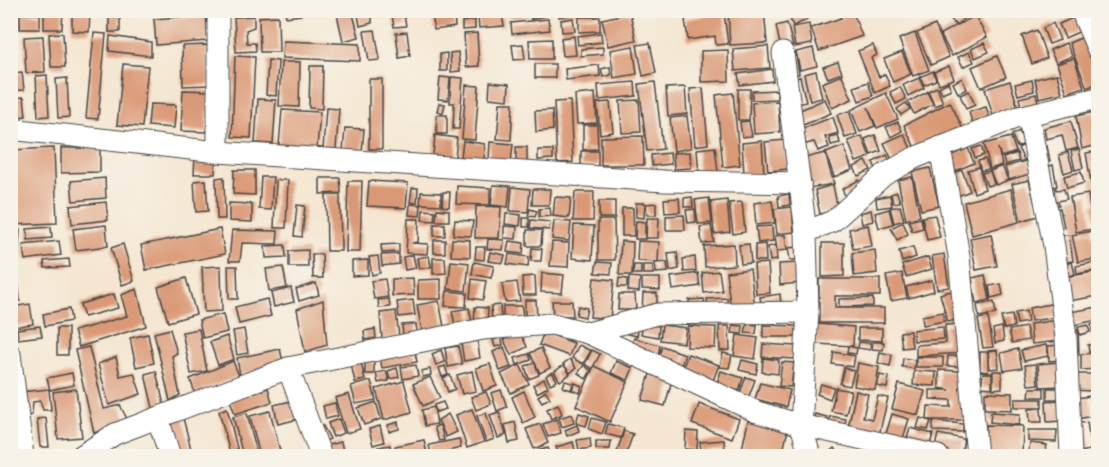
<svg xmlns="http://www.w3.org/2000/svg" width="1109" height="467" font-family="Vollkorn,serif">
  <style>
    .building { fill: #da9976 }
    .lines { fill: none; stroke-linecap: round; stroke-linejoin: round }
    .minor-casing { stroke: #494744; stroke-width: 23 }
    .minor { stroke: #fff; stroke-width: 21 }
  </style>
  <rect width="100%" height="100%" fill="#f7f3e8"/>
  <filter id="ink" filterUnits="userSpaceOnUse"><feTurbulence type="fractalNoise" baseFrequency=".0167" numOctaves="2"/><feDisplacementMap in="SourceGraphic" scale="12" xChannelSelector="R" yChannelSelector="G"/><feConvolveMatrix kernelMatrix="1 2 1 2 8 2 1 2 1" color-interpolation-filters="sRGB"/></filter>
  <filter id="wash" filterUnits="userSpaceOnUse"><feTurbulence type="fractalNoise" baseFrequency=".008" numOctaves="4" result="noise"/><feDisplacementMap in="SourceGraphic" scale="24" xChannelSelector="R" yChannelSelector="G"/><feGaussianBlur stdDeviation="1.35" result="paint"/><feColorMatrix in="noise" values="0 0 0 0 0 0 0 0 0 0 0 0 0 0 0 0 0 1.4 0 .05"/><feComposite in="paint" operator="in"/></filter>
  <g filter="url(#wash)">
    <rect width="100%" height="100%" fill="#f4e6d1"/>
    <g id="blocks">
      <g class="building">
        <polygon points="44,10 63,10 62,29 44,29"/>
        <rect x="109" y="10" width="11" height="22"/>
        <polygon points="162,10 191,10 191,12 163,15"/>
        <polygon points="285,10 301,10 301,15 286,17"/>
        <polygon points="336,10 352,10 359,37 343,41"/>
        <polygon points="357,10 372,10 372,23 360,26"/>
        <polygon points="391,10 403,10 406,26 394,27"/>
        <polygon points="432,10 454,10 455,27 434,30"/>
        <polygon points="481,10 498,10 498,12 482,14"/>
        <polygon points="510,10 526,10 527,17 510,18"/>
        <polygon points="530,10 544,10 546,16 531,19"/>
        <polygon points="558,10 575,10 576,14 559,17"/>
        <polygon points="578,10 598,10 599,14 578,16"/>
        <polygon points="728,10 764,10 767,43 730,45"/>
        <polygon points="803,10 807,20 793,26 789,16"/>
        <polygon points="838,10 852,10 862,36 819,51 811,28 841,18"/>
        <polygon points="945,10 971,10 973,13 955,25"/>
        <polygon points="1086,10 1098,10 1098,26"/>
        <polygon points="72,12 90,12 89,32 72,31"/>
        <polygon points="630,13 636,40 608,46 602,19"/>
        <polygon points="724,13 728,44 716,45 715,36 688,40 685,19"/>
        <rect x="20" y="14" width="20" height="15"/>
        <polygon points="206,15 208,41 156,45 154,19"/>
        <polygon points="502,15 504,26 479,28 478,18"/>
        <polygon points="254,16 254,27 246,30 247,43 255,43 256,51 236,52 234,17"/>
        <polygon points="278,16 279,52 260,52 259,17"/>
        <polygon points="975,16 987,37 952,56 940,34"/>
        <polygon points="1077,16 1083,30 1065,38 1059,24"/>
        <polygon points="579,17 600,17 600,31 579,32"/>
        <polygon points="573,18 575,31 562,32 561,20"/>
        <polygon points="548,19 550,30 512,34 511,23"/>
        <polygon points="475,20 475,29 462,30 462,22"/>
        <polygon points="787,23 793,46 781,49 776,26"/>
        <polygon points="1053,23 1060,40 1049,44 1043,28"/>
        <polygon points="809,24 812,44 795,47 792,27"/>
        <polygon points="935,25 949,57 931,65 917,33"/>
        <polygon points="375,30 380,60 369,61 364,31"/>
        <polygon points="1037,30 1047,58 1032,64 1022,36"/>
        <polygon points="407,32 410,56 399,58 396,33"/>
        <polygon points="63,33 65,67 51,67 49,34"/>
        <polygon points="94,33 106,34 98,119 86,118"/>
        <polygon points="477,33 479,66 466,67 464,34"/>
        <polygon points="601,33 602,42 578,45 577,36"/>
        <polygon points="915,33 929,70 913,76 899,39"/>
        <polygon points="1088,35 1098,60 1098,83 1087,88 1069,43"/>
        <polygon points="43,36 45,72 26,73 24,37"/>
        <polygon points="110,36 151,42 151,56 109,51"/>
        <polygon points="574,36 576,55 563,56 561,38"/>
        <polygon points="552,39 552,59 530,59 529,40"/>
        <polygon points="283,41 360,44 360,61 282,58"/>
        <polygon points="650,43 656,73 643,76 637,45"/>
        <polygon points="984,43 989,52 975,58 971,49"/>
        <polygon points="1066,43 1072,56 1056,63 1050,50"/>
        <polygon points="523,44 525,59 514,60 512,45"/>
        <polygon points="208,45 209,85 183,86 182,46"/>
        <polygon points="873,45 877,55 871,58 879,77 885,74 890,86 875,93 858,51"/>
        <polygon points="633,46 637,74 614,78 610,50"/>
        <polygon points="768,46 770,68 735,71 733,49"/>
        <polygon points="603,47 603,54 581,56 581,49"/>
        <polygon points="813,48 817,66 800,70 796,52"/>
        <polygon points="728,50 729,81 701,82 701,51"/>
        <polygon points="458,52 460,71 451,72 450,53"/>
        <polygon points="902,52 911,74 893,82 884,59"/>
        <polygon points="969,52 974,62 963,67 958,57"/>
        <polygon points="447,53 447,71 440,71 440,54"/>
        <polygon points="796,53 799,74 791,76 787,55"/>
        <polygon points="235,56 255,57 251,138 232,137"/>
        <polygon points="997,56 1006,77 981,88 972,67"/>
        <polygon points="1074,58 1084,87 1067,93 1057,64"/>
        <polygon points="268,60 278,61 276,96 266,95"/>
        <polygon points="281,62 300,62 299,107 279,106"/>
        <polygon points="838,62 842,73 828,78 823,67"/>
        <polygon points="123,64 148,66 142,127 117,125"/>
        <rect x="535" y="64" width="20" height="14"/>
        <polygon points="599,65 600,76 566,80 565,69"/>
        <polygon points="310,66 323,66 322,109 309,108"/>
        <polygon points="949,66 954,79 939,84 934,72"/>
        <polygon points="610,67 611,75 603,77 601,69"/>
        <polygon points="772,69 773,81 740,85 738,74"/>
        <polygon points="816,71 822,98 810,101 804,74"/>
        <polygon points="933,71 936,80 924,85 920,77"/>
        <polygon points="22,72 24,90 10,91 10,73"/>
        <polygon points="1057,74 1062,93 1039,98 1035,79"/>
        <polygon points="47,75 49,116 38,117 36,76"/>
        <polygon points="842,75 852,99 832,108 822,83"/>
        <polygon points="440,77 450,78 448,100 438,99"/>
        <polygon points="451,77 463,78 459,129 453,129 454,103 450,103"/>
        <polygon points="800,77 806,102 797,104 790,79"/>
        <polygon points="67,78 69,117 58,118 56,79"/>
        <polygon points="919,78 924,88 908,96 903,85"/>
        <polygon points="962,78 967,89 958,93 953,83"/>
        <rect x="369" y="79" width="13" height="70"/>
        <polygon points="1032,80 1034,91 1018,95 1015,84"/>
        <polygon points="1010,81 1018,108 993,116 985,89"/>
        <polygon points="490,82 509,84 508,100 489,98"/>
        <polygon points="635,82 636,96 599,100 598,85"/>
        <polygon points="655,82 663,149 647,151 639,84"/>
        <polygon points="868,82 873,96 859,101 854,87"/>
        <polygon points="948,82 951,89 942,93 939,87"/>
        <polygon points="466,85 479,86 475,140 462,139"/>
        <polygon points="685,87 687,114 668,116 666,88"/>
        <polygon points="900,87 906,99 896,104 890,92"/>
        <polygon points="937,87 943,103 935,106 928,91"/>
        <polygon points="703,88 708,144 695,146 690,89"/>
        <polygon points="738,89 750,89 749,120 738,120"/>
        <polygon points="183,90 209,91 207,132 181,131"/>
        <polygon points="777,90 777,99 752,100 752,91"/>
        <polygon points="969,91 975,105 966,109 960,95"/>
        <polygon points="927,92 933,104 914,114 908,102"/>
        <polygon points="595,93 597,123 577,124 575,95"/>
        <polygon points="733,93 740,165 723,167 716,95"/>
        <polygon points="886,93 898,119 877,128 868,107 875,126 860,132 851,110"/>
        <polygon points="1036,94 1039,106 1022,111 1019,98"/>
        <polygon points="24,97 26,116 10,118 10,98"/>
        <polygon points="258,99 276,100 273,144 255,143"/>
        <polygon points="825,99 831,113 801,126 796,112"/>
        <polygon points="639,100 641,132 622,133 620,101"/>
        <polygon points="570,101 573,162 557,163 554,102"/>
        <polygon points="778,101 780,132 754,134 752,103"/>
        <polygon points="610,102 613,132 600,134 597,103"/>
        <polygon points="950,102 963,129 917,152 904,125"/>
        <polygon points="439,103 445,104 443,113 437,111"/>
        <polygon points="500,103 513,103 511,140 497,139"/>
        <polygon points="906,103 910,109 901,115 897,109"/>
        <polygon points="150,104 176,105 174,128 148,126"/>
        <polygon points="986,107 990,120 973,125 969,112"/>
        <polygon points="326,108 339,109 336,149 323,149"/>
        <polygon points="282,110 320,112 317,148 279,145"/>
        <polygon points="552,110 553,130 536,132 535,111"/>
        <polygon points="849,111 857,134 845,138 837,115"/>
        <polygon points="1094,112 1098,145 1082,149 1076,116"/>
        <polygon points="436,115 447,115 447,134 437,134"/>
        <polygon points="687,116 691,148 674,151 670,118"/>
        <polygon points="833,117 838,133 825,137 829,147 818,151 814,142 806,144 801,129"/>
        <polygon points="749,121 752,136 742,137 740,122"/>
        <polygon points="1071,121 1078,148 1066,151 1062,135 1046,139 1044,128"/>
        <polygon points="898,122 902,131 891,137 886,127"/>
        <polygon points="583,125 597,125 598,149 583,150"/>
        <polygon points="345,128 364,129 362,153 343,151"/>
        <polygon points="1019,131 1025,144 1017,147 1012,135"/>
        <polygon points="904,134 915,157 895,166 884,143"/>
        <polygon points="435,135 457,138 455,158 433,155"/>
        <polygon points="838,135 840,143 831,145 829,137"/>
        <polygon points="875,135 881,151 871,155 865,139"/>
        <polygon points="643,136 644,165 601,165 601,137"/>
        <polygon points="862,136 870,157 856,162 848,141"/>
        <polygon points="1011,137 1016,152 1001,157 998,148 1002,165 990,169 984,144"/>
        <polygon points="785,140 788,169 768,171 765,142"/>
        <polygon points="463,141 485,144 484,160 461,157"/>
        <polygon points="762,141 764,173 744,174 742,143"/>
        <polygon points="490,142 513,144 511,162 489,160"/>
        <polygon points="1024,145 1029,158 1024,160 1018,148"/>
        <polygon points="844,146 852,170 834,177 826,153"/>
        <polygon points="981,146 984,155 975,158 972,149"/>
        <polygon points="1047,146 1050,161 1040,163 1038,148"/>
        <rect x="516" y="147" width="11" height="17"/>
        <polygon points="715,147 718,172 699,174 697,149"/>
        <polygon points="54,148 57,223 10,225 10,150"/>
        <polygon points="61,148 100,148 100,172 61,173"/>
        <polygon points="968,148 974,163 953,172 947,157"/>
        <polygon points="1079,149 1083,168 1075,170 1071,151"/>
        <polygon points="538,150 553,150 553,159 538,160"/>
        <rect x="581" y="151" width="17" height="15"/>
        <polygon points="1098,151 1098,175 1090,177 1086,153"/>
        <polygon points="690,152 691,168 674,169 673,153"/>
        <polygon points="1068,152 1073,170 1064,173 1059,155"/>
        <polygon points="670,153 671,164 652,166 651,155"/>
        <polygon points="825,153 834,184 809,188 805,158"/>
        <polygon points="1017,153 1019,161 1005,165 1003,158"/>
        <polygon points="887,155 891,163 876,169 873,162"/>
        <polygon points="195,156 216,157 215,174 194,174"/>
        <polygon points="985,159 989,169 981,171 978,161"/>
        <polygon points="1029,160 1033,173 1009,180 1005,167"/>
        <polygon points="866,161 871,170 858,176 854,167"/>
        <polygon points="1053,165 1057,186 1045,188 1042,168"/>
        <polygon points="1002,166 1008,180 996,185 990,171"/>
        <polygon points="979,167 985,189 974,193 968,170"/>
        <polygon points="930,168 939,206 921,210 912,172"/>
        <polygon points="234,170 255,170 255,195 233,194"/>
        <polygon points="962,170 970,191 958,196 949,175"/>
        <polygon points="990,171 994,184 987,186 982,173"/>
        <polygon points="1081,172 1084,183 1067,188 1064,176"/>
        <polygon points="224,177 225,219 217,219 216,178"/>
        <polygon points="261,177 273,177 271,210 259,209"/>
        <polygon points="912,177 920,216 906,220 898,180"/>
        <polygon points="1098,177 1098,201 1095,201 1090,179"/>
        <polygon points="105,178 106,198 73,201 71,181"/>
        <polygon points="320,178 340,178 341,193 320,194"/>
        <polygon points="206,180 208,211 196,212 194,181"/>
        <polygon points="276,180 288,180 286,228 274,228"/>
        <polygon points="859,180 865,190 847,200 842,189"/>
        <polygon points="1029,180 1038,216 1021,221 1012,184"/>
        <polygon points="348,181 362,181 360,252 346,252"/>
        <polygon points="369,181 408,183 406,208 367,206"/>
        <polygon points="493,185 510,186 508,207 491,205"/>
        <polygon points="833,185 838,210 820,214 815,190"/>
        <polygon points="457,186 490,188 490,205 456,204"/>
        <polygon points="512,187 530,189 528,212 510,211"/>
        <polygon points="412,188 418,188 417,203 410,202"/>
        <polygon points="1056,188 1056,190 1064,189 1067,199 1058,201 1059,205 1050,207 1047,190"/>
        <polygon points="533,189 550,189 549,205 532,205"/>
        <polygon points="1011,189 1019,222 972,235 964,202"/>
        <polygon points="421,192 441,193 441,205 420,204"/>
        <polygon points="443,192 450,192 449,207 442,206"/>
        <polygon points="575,192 594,192 593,221 573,221"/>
        <polygon points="897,192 900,202 893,203 891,194"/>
        <polygon points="789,194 790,205 779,207 778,196"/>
        <polygon points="1088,194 1093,229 1076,232 1070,197"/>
        <polygon points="326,195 340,195 341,251 327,251"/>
        <polygon points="890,195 892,206 877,208 876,198"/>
        <polygon points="555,197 571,198 569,218 553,216"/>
        <polygon points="692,197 693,207 684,207 684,198"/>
        <polygon points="679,198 680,212 665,213 664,199"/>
        <polygon points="709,198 712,223 698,224 695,200"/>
        <polygon points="727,200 730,232 714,234 711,202"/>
        <rect x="599" y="201" width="16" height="17"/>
        <polygon points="772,201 775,223 756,225 754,203"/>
        <polygon points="106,202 108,220 72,224 70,206"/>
        <polygon points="742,202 745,232 733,234 729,203"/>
        <polygon points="229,203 252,204 252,222 229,221"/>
        <polygon points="636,203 645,203 644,218 636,217"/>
        <polygon points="656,203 656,215 647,215 646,204"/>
        <polygon points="1098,203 1098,228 1092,205"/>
        <polygon points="410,204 421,205 420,216 409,215"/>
        <polygon points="297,205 305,206 302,237 294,236"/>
        <polygon points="476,206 501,207 499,238 475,238"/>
        <polygon points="900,206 904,220 894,223 890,208"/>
        <polygon points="792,207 794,232 777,234 774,209"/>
        <polygon points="550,208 551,216 539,217 539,209"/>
        <polygon points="622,208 633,208 634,236 622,236"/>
        <polygon points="1060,208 1064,227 1054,229 1050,210"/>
        <polygon points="437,209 449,210 449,221 436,221"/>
        <polygon points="530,209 537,211 535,217 528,216"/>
        <polygon points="695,209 696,222 688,223 686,210"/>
        <polygon points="889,209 893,224 879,228 875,213"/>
        <polygon points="423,210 435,211 434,221 422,220"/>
        <polygon points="871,210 873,221 862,224 860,213"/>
        <polygon points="506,213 521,215 520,226 505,224"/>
        <polygon points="684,215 685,230 666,230 666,216"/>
        <polygon points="935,215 940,237 927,240 922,217"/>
        <rect x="523" y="218" width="6" height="9"/>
        <polygon points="647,218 659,218 658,238 646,238"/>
        <polygon points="921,218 923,228 912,231 909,221"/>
        <polygon points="408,219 419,219 418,242 412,243 428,244 427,254 406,253"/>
        <polygon points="455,220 473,221 471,236 453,235"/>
        <polygon points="531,220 550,222 549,230 530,228"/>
        <polygon points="598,220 614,220 615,260 598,260"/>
        <polygon points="554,221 571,222 569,241 552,239"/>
        <polygon points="636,221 645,222 645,239 635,239"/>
        <polygon points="903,222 908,234 897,240 891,228"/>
        <rect x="434" y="224" width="11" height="12"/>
        <polygon points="106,225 108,246 76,250 73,229"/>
        <polygon points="574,225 594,226 592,260 572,258"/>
        <polygon points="711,225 714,242 702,244 700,227"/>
        <polygon points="868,225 872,246 853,249 849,229"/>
        <polygon points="504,226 517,227 516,239 504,238"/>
        <polygon points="772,226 773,241 758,243 756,227"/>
        <polygon points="51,227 52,238 28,240 27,229"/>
        <polygon points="10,229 20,230 18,261 10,261"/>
        <polygon points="220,229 225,254 146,270 141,245"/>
        <polygon points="232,230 278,231 277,244 242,243 240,261 229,261"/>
        <polygon points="527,230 542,230 541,246 527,246"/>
        <polygon points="1092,231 1097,259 1078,262 1072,235"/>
        <polygon points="991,234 997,266 976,270 970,238"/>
        <polygon points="785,235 787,250 777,251 775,236"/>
        <polygon points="1069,235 1073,261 1060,263 1057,236"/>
        <polygon points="452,239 470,240 470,257 451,256"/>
        <polygon points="488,239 504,240 503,250 487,249"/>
        <rect x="434" y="240" width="11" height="13"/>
        <polygon points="59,241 61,255 25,260 23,245"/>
        <polygon points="509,241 524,243 523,254 507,252"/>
        <polygon points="621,241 633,242 632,275 619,275"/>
        <polygon points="638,241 659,242 658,262 637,261"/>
        <polygon points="552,242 569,243 568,267 550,266"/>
        <polygon points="822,243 844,243 844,276 822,277"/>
        <polygon points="123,244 134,281 122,285 111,248"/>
        <polygon points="399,244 399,252 382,253 381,245"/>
        <polygon points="734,244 735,265 705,267 704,246"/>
        <polygon points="749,244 751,263 741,264 739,245"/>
        <polygon points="765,244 766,261 755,261 755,245"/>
        <polygon points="285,245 286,257 266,258 265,246"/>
        <polygon points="776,245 777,260 770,261 768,247"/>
        <polygon points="476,247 485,247 484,260 475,259"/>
        <polygon points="798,247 799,260 790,260 788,248"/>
        <polygon points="913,247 916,257 902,262 899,251"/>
        <polygon points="532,248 542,249 541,261 531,261"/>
        <polygon points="308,250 308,267 289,267 289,251"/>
        <polygon points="875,250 877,273 854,276 852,253"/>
        <polygon points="490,252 505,255 503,263 488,261"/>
        <polygon points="677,252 679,269 670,271 668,253"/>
        <polygon points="312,254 322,254 323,278 313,278"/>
        <polygon points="399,254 399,264 382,266 381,255"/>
        <polygon points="509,254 529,257 528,267 507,264"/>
        <polygon points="944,254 949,287 937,289 932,256"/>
        <polygon points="413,255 416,268 405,270 403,257"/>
        <polygon points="378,256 380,273 372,275 369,257"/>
        <polygon points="429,256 431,267 419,269 417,258"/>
        <polygon points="695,257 696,271 684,272 683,259"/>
        <polygon points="928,257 932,269 906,277 902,265"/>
        <polygon points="433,258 445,258 446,273 433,274"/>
        <polygon points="69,259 70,267 45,268 44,261"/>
        <polygon points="368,260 368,275 352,276 352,261"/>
        <polygon points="451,261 469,263 466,291 448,289"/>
        <polygon points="474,262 494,266 491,278 472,274"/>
        <polygon points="597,262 612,263 611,274 595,273"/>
        <polygon points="667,262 668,272 656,273 655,263"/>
        <polygon points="1072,262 1075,274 1065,277 1062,265"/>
        <polygon points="1097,262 1098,270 1077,274 1076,266"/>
        <polygon points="768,263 770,293 756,294 754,264"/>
        <polygon points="798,263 799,283 780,285 779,264"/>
        <polygon points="634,265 641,265 641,274 633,274"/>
        <rect x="643" y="265" width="10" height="9"/>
        <polygon points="221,266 222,311 204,312 202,267"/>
        <polygon points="228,266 237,266 238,299 229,299"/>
        <polygon points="283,267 287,288 269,291 266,269"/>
        <polygon points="17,268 20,301 10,302 10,269"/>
        <polygon points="750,269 755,307 731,310 726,272"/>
        <polygon points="719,271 722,291 704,293 702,273"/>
        <polygon points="1098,271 1098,296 1069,301 1065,277"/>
        <polygon points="542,273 564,275 562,293 541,292"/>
        <polygon points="698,273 700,286 673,290 671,277"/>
        <polygon points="902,273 907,298 891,301 886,276"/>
        <polygon points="985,275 990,300 976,303 972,278"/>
        <polygon points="535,276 536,295 523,295 522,277"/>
        <polygon points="629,277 640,278 639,292 628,291"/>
        <polygon points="186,278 196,314 168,322 158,287"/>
        <polygon points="413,278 414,295 392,296 392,279"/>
        <polygon points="594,278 614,280 610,319 590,317"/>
        <polygon points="619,278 627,279 627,287 618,287"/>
        <polygon points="642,278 660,278 660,290 642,289"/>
        <polygon points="385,279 388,297 374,299 371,281"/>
        <polygon points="441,279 441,299 418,299 418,280"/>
        <polygon points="472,279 486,281 483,300 470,298"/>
        <polygon points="819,279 880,279 880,296 835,296 835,308 884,308 884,323 819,323"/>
        <polygon points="932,280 934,291 909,298 906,287"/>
        <polygon points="517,282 520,301 505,302 502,284"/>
        <polygon points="316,283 319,295 299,301 296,289"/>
        <polygon points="1001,284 1003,295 991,298 989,286"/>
        <polygon points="291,288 294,302 274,307 271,293"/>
        <polygon points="137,289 146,326 79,347 74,331 127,316 121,295"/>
        <polygon points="955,290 962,318 948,322 940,294"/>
        <polygon points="447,291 467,293 466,307 445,306"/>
        <polygon points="643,293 657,293 657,313 642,313"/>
        <polygon points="114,294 118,308 84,317 80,304"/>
        <polygon points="619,294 635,294 636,310 618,310"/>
        <polygon points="780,294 781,305 762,309 760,297"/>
        <polygon points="727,298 728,311 708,311 707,299"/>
        <polygon points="873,298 873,306 839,307 839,299"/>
        <polygon points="267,299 271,316 239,324 235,307"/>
        <polygon points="389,299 390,307 379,308 378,300"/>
        <polygon points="704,299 705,310 690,311 689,300"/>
        <polygon points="323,300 327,345 305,352 297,309"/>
        <polygon points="413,300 415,315 399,317 397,302"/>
        <polygon points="525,300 536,300 537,317 525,318"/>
        <polygon points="439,301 444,327 422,331 417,305"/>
        <polygon points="552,301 572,301 573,316 553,316"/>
        <polygon points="994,302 996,314 979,317 977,305"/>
        <polygon points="1056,303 1058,317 1031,321 1029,308"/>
        <polygon points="30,304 33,324 14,327 11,307"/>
        <polygon points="500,305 501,319 492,320 491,306"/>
        <polygon points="503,306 522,306 523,318 503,318"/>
        <polygon points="578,306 587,308 585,317 576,315"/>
        <polygon points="475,307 488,308 487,325 474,325"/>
        <polygon points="1098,307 1098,320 1073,325 1070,312"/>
        <polygon points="469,308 472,322 455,325 452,311"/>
        <polygon points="69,309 71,321 45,326 43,314"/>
        <polygon points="396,311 399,337 382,339 380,313"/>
        <polygon points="1026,311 1028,322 1017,324 1015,313"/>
        <polygon points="943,312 945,321 923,325 922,316"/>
        <polygon points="223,314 227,332 203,338 199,320"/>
        <polygon points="1012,315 1014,327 1004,329 1001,317"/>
        <polygon points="988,317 993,347 983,348 978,319"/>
        <polygon points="1057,320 1059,341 1032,344 1030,324"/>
        <polygon points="1098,323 1098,333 1093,334 1091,324"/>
        <polygon points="416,324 417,333 403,335 402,325"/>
        <polygon points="643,324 659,326 658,337 641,334"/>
        <polygon points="747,324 757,325 756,334 745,333"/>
        <polygon points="817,324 854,327 853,346 816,344"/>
        <polygon points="960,324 963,353 916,356 916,345 946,343 945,325"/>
        <polygon points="662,325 686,328 684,343 660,340"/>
        <polygon points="733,325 743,326 742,334 732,333"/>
        <polygon points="763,325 797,326 796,337 763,337"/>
        <polygon points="1088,325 1090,332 1080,335 1078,327"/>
        <polygon points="40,326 42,336 18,339 17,329"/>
        <polygon points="688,326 716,327 715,348 687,347"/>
        <polygon points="719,326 729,326 730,350 720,351"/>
        <polygon points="639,327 637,336 624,333"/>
        <polygon points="943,327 944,339 914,341 913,330"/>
        <polygon points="1002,327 1004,341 995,343 993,329"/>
        <polygon points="1026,327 1029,340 1012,343 1009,330"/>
        <rect x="57" y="328" width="11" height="27"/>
        <polygon points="858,328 882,328 882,341 858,340"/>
        <polygon points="170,329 177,353 172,356 180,395 170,401 154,333"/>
        <polygon points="199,329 207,371 191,374 182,332"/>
        <polygon points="244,329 248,353 237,355 233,331"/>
        <polygon points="375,329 376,338 365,340 364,331"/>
        <polygon points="1068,330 1078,330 1079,355 1068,355"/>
        <polygon points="910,331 912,347 902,348 900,332"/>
        <polygon points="520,332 527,347 511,355 504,340"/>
        <polygon points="544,332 574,343 569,356 539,345"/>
        <polygon points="148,334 154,363 136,367 130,338"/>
        <polygon points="737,335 758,338 755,359 734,356"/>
        <polygon points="227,336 234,359 218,365 210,342"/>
        <polygon points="501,337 503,345 495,347 493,340"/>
        <polygon points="634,338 660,345 658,356 631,349"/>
        <polygon points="477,340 480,358 464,361 461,343"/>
        <polygon points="859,342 871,343 870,350 858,348"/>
        <polygon points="873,342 884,342 883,350 872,349"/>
        <polygon points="763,344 796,346 795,359 762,357"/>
        <polygon points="1098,344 1098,351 1089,352 1088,345"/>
        <polygon points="579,345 591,351 583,364 572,358"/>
        <polygon points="1046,345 1048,356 1024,361 1021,350"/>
        <polygon points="1059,345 1060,360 1049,361 1048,346"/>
        <polygon points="458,346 462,364 448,367 445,348"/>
        <polygon points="662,346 685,354 680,369 657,361"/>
        <polygon points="848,346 857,348 856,354 847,353"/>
        <polygon points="89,347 104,409 120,405 128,421 94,433 75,350"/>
        <polygon points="504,347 511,367 500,371 493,352"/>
        <polygon points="541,348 550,368 540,373 530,353"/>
        <polygon points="280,349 284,366 240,375 237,358"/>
        <polygon points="1018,349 1022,368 1004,371 1001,353"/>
        <polygon points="441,350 445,362 436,365 432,354"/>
        <polygon points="592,350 600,354 592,369 585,364"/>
        <polygon points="997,350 999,368 990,369 988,351"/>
        <polygon points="415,352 417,362 382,368 380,357"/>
        <polygon points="834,352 855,356 853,367 832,364"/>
        <polygon points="880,352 892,355 890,366 878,363"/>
        <polygon points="980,352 988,352 988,372 980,371"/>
        <polygon points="723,353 732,355 729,368 720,367"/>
        <polygon points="1098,353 1098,369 1081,370 1081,354"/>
        <polygon points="529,354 531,360 517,365 515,358"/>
        <polygon points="688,354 719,365 712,383 681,372"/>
        <polygon points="948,356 963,356 963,367 947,366"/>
        <polygon points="116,357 120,376 134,373 141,394 109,405 98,364"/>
        <rect x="916" y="357" width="27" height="10"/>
        <polygon points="763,358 779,360 778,374 762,372"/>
        <polygon points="903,358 915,360 914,369 902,367"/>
        <polygon points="570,359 576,368 570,373 563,364"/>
        <polygon points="742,360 758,364 756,374 739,370"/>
        <polygon points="233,361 239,376 195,393 190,379"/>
        <polygon points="616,361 633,368 628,380 611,373"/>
        <polygon points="361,362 365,380 355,382 351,364"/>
        <rect x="365" y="362" width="9" height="12"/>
        <polygon points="782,362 794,363 791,387 779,386"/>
        <polygon points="1059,362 1061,386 1040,387 1038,364"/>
        <polygon points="535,363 539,375 529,379 525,366"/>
        <polygon points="858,363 879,367 875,390 854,386"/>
        <polygon points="490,364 497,386 483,391 476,368"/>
        <polygon points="1036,364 1038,384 1028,385 1025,365"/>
        <polygon points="416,365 418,376 403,379 401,367"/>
        <polygon points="520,365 529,384 511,393 501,374"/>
        <polygon points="564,365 570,374 560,381 554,372"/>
        <polygon points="584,365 591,371 586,379 578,373"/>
        <polygon points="445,366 448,375 442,377 439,368"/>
        <polygon points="594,366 628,382 610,422 576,406"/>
        <polygon points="397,368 399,377 390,379 388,371"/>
        <polygon points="844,368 854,371 850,386 840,384"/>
        <polygon points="430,369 431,375 423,377 421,371"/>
        <polygon points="939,370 960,371 960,390 965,389 965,420 927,420 928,406 951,407 951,400 930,399 930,390 950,390 939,388"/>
        <polygon points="156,371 164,405 153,408 145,374"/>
        <polygon points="386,371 389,381 378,383 376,373"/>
        <polygon points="472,371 476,391 462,394 457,375"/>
        <polygon points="721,371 743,378 739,391 717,384"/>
        <polygon points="914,371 936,372 935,386 913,385"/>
        <polygon points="993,371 1002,371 1002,388 993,389"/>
        <polygon points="552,372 557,381 550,384 546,376"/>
        <polygon points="72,373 74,385 50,390 47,378"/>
        <polygon points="983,373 992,373 992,388 981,387"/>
        <polygon points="650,374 672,380 665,406 642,400"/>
        <polygon points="1071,374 1093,374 1093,391 1070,390"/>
        <polygon points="450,375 455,389 448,392 443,378"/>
        <polygon points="880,375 889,377 887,388 877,386"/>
        <polygon points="430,377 440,398 423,406 413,384"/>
        <polygon points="746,377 755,380 749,396 740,393"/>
        <polygon points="544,379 548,387 537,393 533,385"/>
        <polygon points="1095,380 1098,380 1098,394 1096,394"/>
        <polygon points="371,381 376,400 356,404 351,386"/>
        <polygon points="404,381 412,412 384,420 376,389"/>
        <polygon points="565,381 573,383 571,390 563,387"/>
        <polygon points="575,383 582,386 580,393 572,390"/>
        <polygon points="760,383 790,390 786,407 755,399"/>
        <polygon points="821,384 834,388 830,399 817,394"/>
        <polygon points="899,384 925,391 918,415 892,409"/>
        <polygon points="268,388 272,402 235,414 230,400"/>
        <polygon points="836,388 851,391 846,414 831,411"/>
        <polygon points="1030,388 1044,388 1044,397 1029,397"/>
        <rect x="1047" y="388" width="15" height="11"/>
        <polygon points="49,389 51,410 43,410 40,401 33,402 32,415 23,417 20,392"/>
        <polygon points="76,389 82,437 58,439 53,392"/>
        <polygon points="501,390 507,407 497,411 491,393"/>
        <polygon points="524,391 535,417 523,423 512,397"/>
        <polygon points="546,391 550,398 542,402 538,396"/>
        <polygon points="856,391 868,394 863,417 872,419 878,396 888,398 879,435 848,428"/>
        <polygon points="486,392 491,404 476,410 471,397"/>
        <polygon points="985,392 1012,393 1012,410 985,409"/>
        <polygon points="349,394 360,429 346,433 335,398"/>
        <polygon points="1090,396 1093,416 1072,420 1069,399"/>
        <rect x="1015" y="399" width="27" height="8"/>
        <polygon points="295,400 299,419 278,424 274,405"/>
        <polygon points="1061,400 1062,421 1047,422 1046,401"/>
        <polygon points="376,402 381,419 364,425 358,408"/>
        <polygon points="443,402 446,409 436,412 434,405"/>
        <polygon points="335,403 338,416 326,419 323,406"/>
        <polygon points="558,404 562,414 551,419 547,409"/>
        <polygon points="699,404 739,419 732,438 692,424"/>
        <polygon points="434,407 437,424 425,426 422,410"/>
        <polygon points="227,408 238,452 230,454 219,411"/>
        <polygon points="1041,408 1042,422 1030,422 1029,409"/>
        <polygon points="472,409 484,442 467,448 456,415"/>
        <polygon points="270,411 280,451 260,456 250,416"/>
        <polygon points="499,412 506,435 498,438 490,415"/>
        <polygon points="991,412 1020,414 1019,425 990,422"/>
        <polygon points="247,413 257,454 243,456 233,417"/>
        <polygon points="486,413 494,439 486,442 477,416"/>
        <polygon points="579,413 589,416 586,426 576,423"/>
        <polygon points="182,414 191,449 175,454 166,418"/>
        <polygon points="448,414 457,432 446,437 438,420"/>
        <polygon points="572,414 574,423 562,427 559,418"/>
        <polygon points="815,414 827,417 825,425 813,422"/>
        <polygon points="892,414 909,419 902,442 885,437"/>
        <polygon points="830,416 846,419 844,429 828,426"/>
        <polygon points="46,418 49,447 40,447 37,419"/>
        <polygon points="592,418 606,422 602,434 589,429"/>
        <polygon points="920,418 931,421 928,430 917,428"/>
        <polygon points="339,419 344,433 333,437 328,423"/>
        <polygon points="557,419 561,433 548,437 543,424"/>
        <polygon points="748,421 788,429 782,456 742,449"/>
        <polygon points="933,421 963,424 963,432 933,431"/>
        <polygon points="398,422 399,429 389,432 388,425"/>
        <polygon points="515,422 519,441 509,443 505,425"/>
        <polygon points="1087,422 1091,450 1079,452 1075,424"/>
        <polygon points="540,424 548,443 534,449 526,429"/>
        <polygon points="608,424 624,428 621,438 605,434"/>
        <polygon points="440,425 444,440 439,441 434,427"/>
        <polygon points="577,425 579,431 567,436 565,430"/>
        <polygon points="986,425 1023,426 1022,456 984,456"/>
        <polygon points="323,426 330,439 320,444 314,430"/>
        <polygon points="380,426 384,442 373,445 369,429"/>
        <polygon points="910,428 933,434 930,445 907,439"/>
        <polygon points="1028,430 1057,430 1056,442 1028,441"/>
        <polygon points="624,431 633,434 626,454 617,452"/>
        <polygon points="686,431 698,432 697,450 685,449"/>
        <polygon points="938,434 964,439 961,456 934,451"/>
        <polygon points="590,438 591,448 579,450 577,440"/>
        <polygon points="459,439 461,448 431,455 429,445"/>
        <polygon points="424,440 427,454 397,456 395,446"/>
        <polygon points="724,440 725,450 701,452 700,442"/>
        <polygon points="596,441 611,441 610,449 596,449"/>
        <polygon points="341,442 344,456 327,456 324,446"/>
        <polygon points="573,442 575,450 559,455 556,447"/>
        <polygon points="1030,443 1047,445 1045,456 1028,455"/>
        <polygon points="390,445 392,456 380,456 378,447"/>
        <polygon points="548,448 551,456 540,456 538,451"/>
        <polygon points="834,448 841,456 825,456"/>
      </g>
    </g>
  </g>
  <g filter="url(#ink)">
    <use href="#blocks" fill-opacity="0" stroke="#494744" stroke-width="1.5"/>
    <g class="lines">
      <g class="minor-casing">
        <g id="minor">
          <polyline points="1081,10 1098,50"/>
          <polyline points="783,53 806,232 808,312 801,425 810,456"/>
          <polyline points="1028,115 1054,246 1066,338 1071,456"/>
          <polyline points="10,129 218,152 664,181 800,183"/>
          <polyline points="940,147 959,256 977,456"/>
          <polyline points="218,152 218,10"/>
          <polyline points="806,232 833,221 884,175 914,158 1015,118 1098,98"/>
          <polyline points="588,333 657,314 808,312"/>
          <polyline points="10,354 23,456"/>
          <polyline points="288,368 321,456"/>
          <polyline points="158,419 170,456"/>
          <polyline points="81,456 115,434 288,368 483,329 552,324 588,333 757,412 801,425 938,456"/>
        </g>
      </g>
      <use href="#minor" class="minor"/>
    </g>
  </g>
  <rect width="1109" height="467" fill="none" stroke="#f7f3e8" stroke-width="36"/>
</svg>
